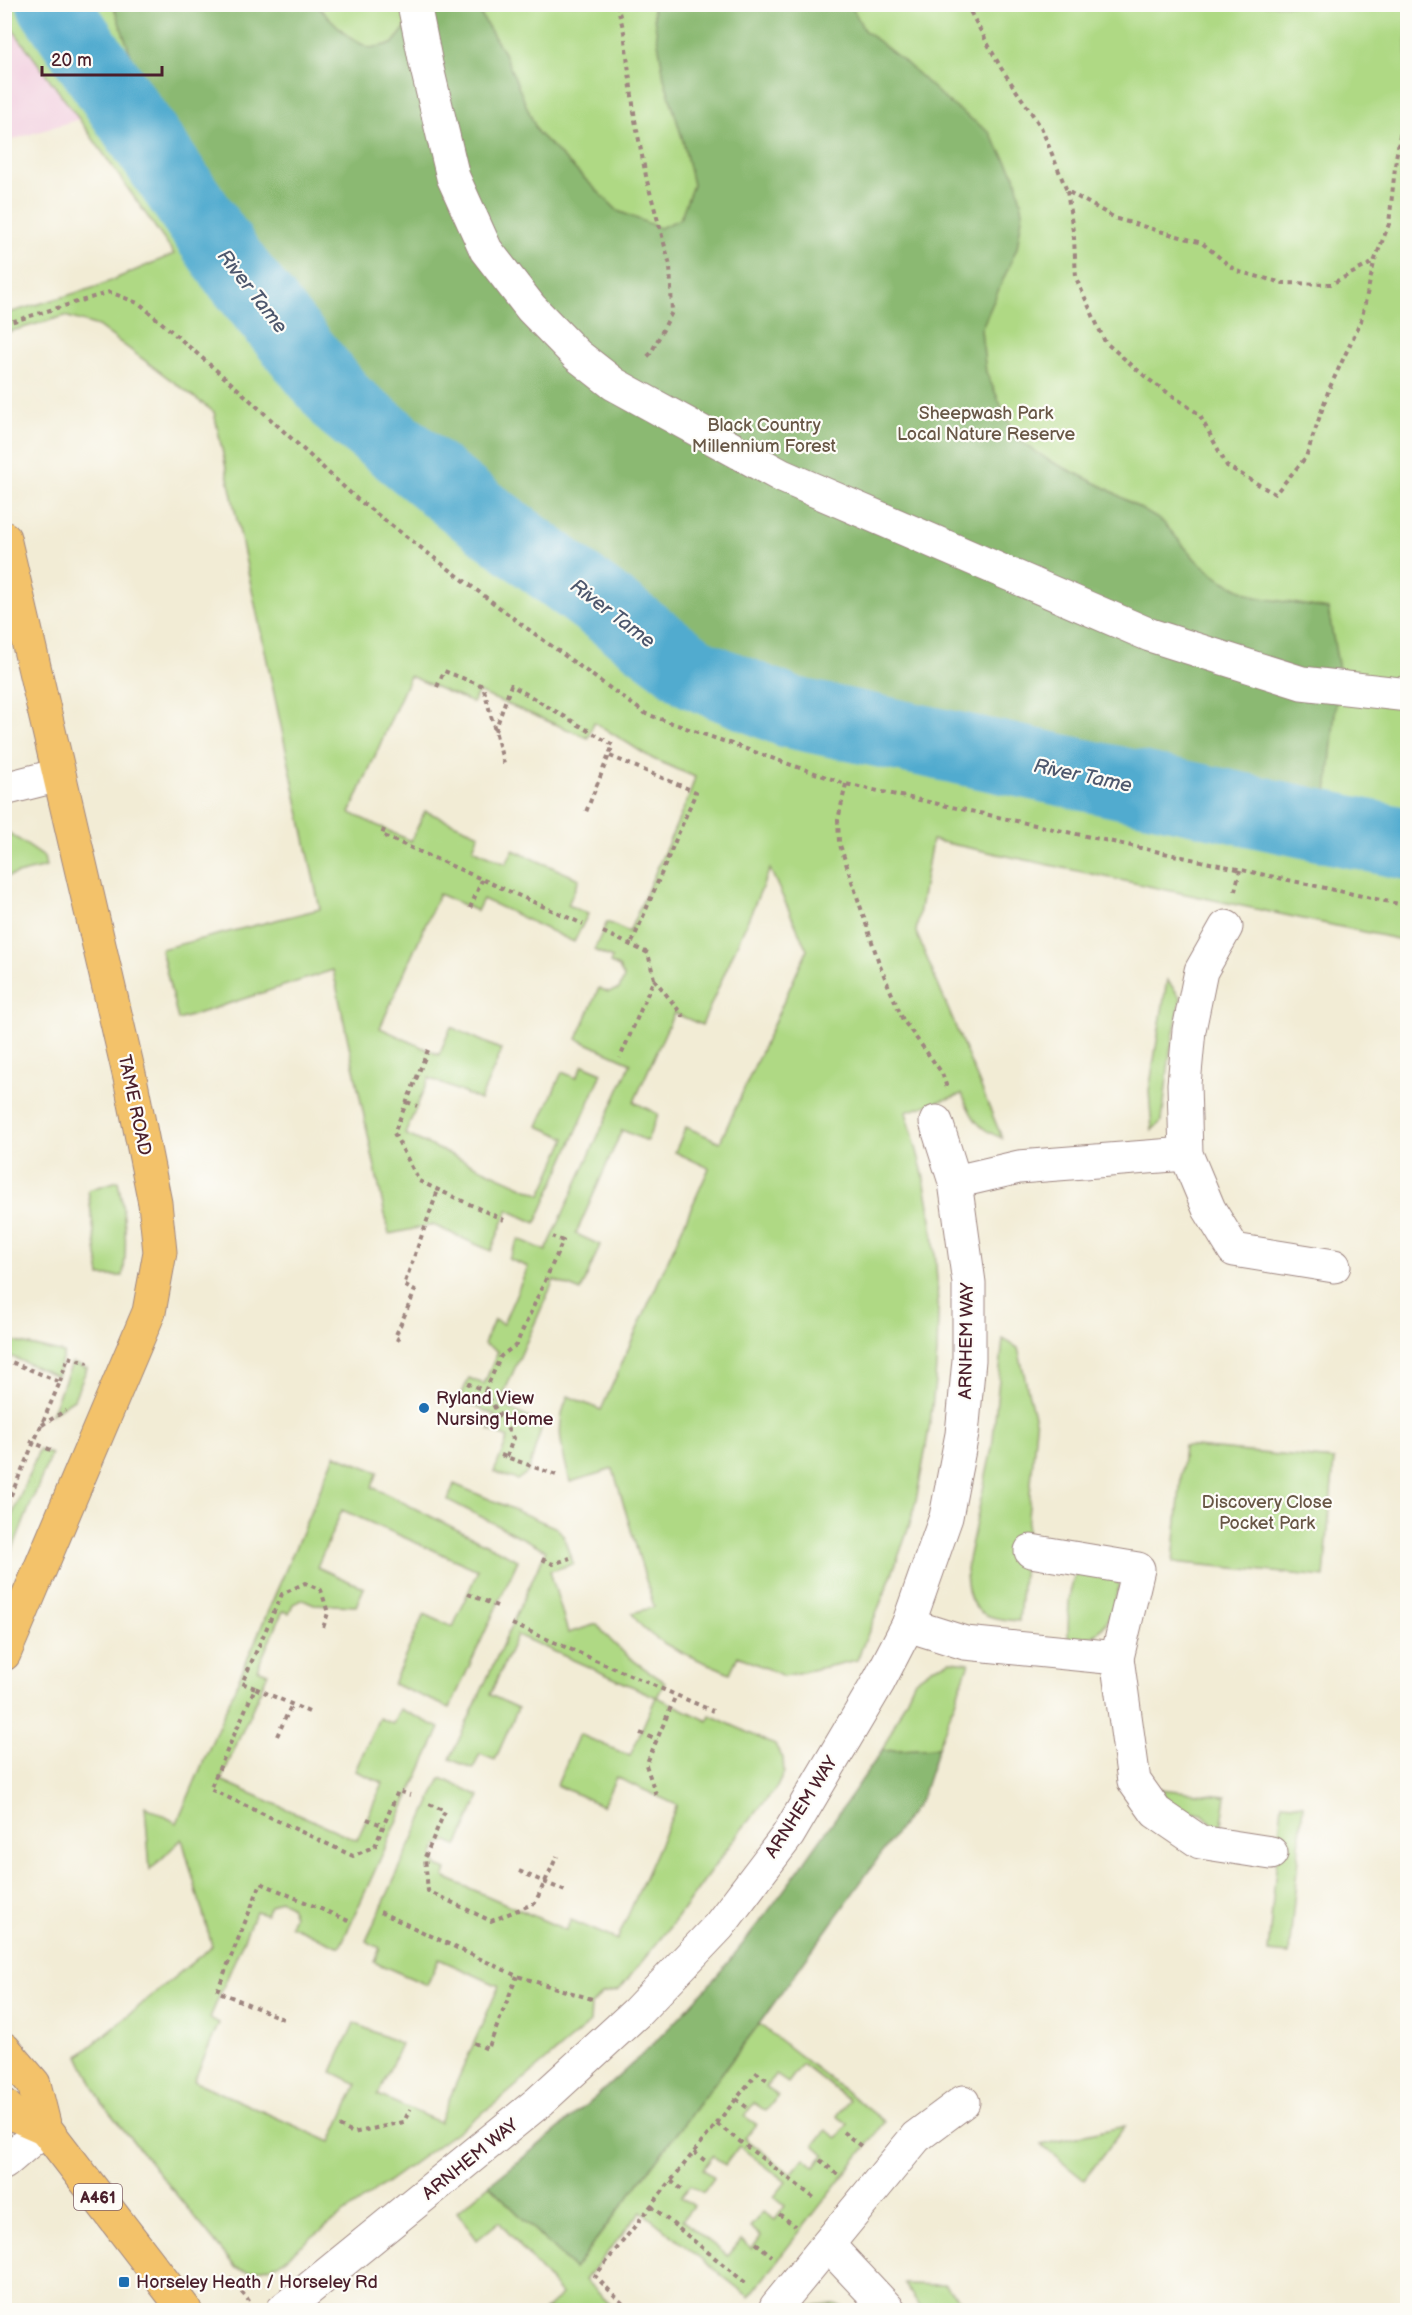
<svg xmlns="http://www.w3.org/2000/svg" width="1412" height="2315" font-family="'Balsamiq Sans',sans-serif">
  <style>
    .built { fill: #f2cfe0 }
    .green { fill: #afd984; stroke: #7c7c58; stroke-width: 1.5; fill-rule: evenodd }
    .forest { fill: #8bb972; stroke: #6a6c4e; stroke-width: 1.5 }
    .lines { fill: none; stroke-linecap: round; stroke-linejoin: round }
    .river { stroke: #51abcf; stroke-width: 72 }
    .minor-casing { stroke: #9e8680; stroke-width: 35 }
    .major-casing { stroke: #9e8680; stroke-width: 35 }
    .highway-casing { stroke: #9e8680; stroke-width: 35 }
    .path { stroke: #9e8680; stroke-width: 4; stroke-dasharray: 4.5 4.5; stroke-linecap: butt }
    .minor { stroke: #fff; stroke-width: 33 }
    .major { stroke: #f3c26a; stroke-width: 33 }
    .highway { stroke: #f3c26a; stroke-width: 33 }
    .poi-dot { fill: #1f6fb2; stroke: #fdfcf7; stroke-width: 2 }
    .labels { text-anchor: middle; stroke-width: 4.5; stroke-linejoin: round; paint-order: stroke }
    .shield { fill: #fdfcf7; stroke: #806168; stroke-width: 1.5 }
    .shield-label { font-size: 16px; font-weight: bold; fill: #4a1f2b }
    .park-label { font-size: 18px; fill: #685746; stroke: #fdfcf7 }
    .street-label { font-size: 18px; fill: #4a1f2b; stroke: #fdfcf7 }
    .poi-label { font-size: 18px; fill: #4a1f2b; stroke: #fdfcf7; text-anchor: start }
    .water-label { font-size: 20px; font-style: italic; fill: #4d576d; stroke: #fdfcf7 }
  </style>
  <rect width="100%" height="100%" fill="#fdfcf7"/>
  <filter id="ink" filterUnits="userSpaceOnUse"><feTurbulence type="fractalNoise" baseFrequency=".0167" numOctaves="2"/><feDisplacementMap in="SourceGraphic" scale="12" xChannelSelector="R" yChannelSelector="G"/><feConvolveMatrix kernelMatrix="1 2 1 2 8 2 1 2 1" color-interpolation-filters="sRGB"/></filter>
  <filter id="wash" filterUnits="userSpaceOnUse"><feTurbulence type="fractalNoise" baseFrequency=".008" numOctaves="4" result="noise"/><feDisplacementMap in="SourceGraphic" scale="24" xChannelSelector="R" yChannelSelector="G"/><feGaussianBlur stdDeviation="1.35" result="paint"/><feColorMatrix in="noise" values="0 0 0 0 0 0 0 0 0 0 0 0 0 0 0 0 0 1.4 0 .05"/><feComposite in="paint" operator="in"/></filter>
  <g filter="url(#wash)">
    <rect width="100%" height="100%" fill="#f2ecd5"/>
    <polygon class="built" points="4,19 17,36 79,119 5,142"/>
    <g class="green">
      <path d="M 5,4 L 1407,5 L 1407,941 L 932,840 L 916,932 L 1002,1138 C 977,1129 972,1118 962,1094 L 906,1112 C 912,1133 918,1153 923,1174 C 943,1267 942,1365 924,1458 C 920,1479 917,1500 911,1520 C 896,1568 876,1614 857,1660 L 784,1676 L 738,1656 L 730,1673 C 699,1659 648,1644 632,1613 L 654,1607 L 613,1469 L 570,1482 C 562,1449 554,1428 568,1396 L 601,1410 L 709,1168 L 675,1152 L 686,1127 L 720,1142 L 807,950 L 770,869 L 702,1025 L 674,1013 L 634,1102 L 658,1114 L 647,1141 L 622,1130 L 576,1234 L 600,1245 L 581,1291 L 554,1280 L 499,1404 L 536,1421 L 541,1429 L 528,1472 L 517,1480 L 494,1472 L 508,1438 L 489,1430 L 495,1415 L 459,1400 L 469,1378 L 484,1384 L 498,1351 L 484,1344 L 494,1320 L 503,1324 L 528,1267 L 509,1259 L 519,1239 L 546,1251 L 631,1063 L 577,1039 L 599,988 L 608,992 L 619,989 L 624,978 L 619,967 L 610,963 L 612,958 L 594,950 L 607,922 L 629,932 L 689,796 L 695,777 L 653,759 L 594,722 L 588,738 L 478,692 L 473,703 L 410,676 L 350,813 L 411,841 L 425,811 L 479,834 L 473,849 L 506,864 L 513,850 L 579,879 L 568,905 L 588,914 L 574,942 L 483,899 L 477,911 L 439,894 L 380,1028 L 439,1055 L 451,1027 L 502,1050 L 480,1100 L 429,1078 L 405,1134 L 541,1195 L 566,1138 L 538,1126 L 562,1072 L 576,1078 L 583,1065 L 602,1073 L 536,1223 L 508,1210 L 491,1251 L 433,1225 L 389,1234 L 333,970 L 178,1020 L 161,949 L 320,909 L 214,412 L 98,326 L 65,316 L 5,333 L 5,314 L 96,287 L 174,254 L 79,119 L 5,19 Z"/>
      <polygon points="5,830 44,857 46,867 5,877"/>
      <polygon points="1167,980 1181,998 1170,1052 1162,1121 1152,1130 1149,1091"/>
      <path d="M 118,1181 C 125,1216 128,1241 123,1276 L 100,1276 L 88,1190 Z"/>
      <polygon points="4,1308 12,1341 64,1353 57,1376 5,1354"/>
      <path d="M 1003,1339 L 1018,1348 L 1036,1425 L 1019,1621 C 979,1618 967,1611 966,1569 L 992,1448 Z"/>
      <polygon points="72,1363 87,1368 74,1399 51,1414"/>
      <polygon points="1184,1446 1334,1460 1324,1577 1173,1562"/>
      <polygon points="39,1450 51,1454 5,1568 5,1533"/>
      <path d="M 335,1455 L 378,1472 L 372,1487 L 518,1560 L 450,1708 L 393,1684 L 424,1614 L 453,1627 L 478,1570 L 342,1510 L 317,1567 L 364,1588 L 356,1606 L 314,1604 L 303,1599 L 293,1604 L 289,1613 L 283,1611 L 257,1669 L 268,1673 L 221,1780 L 357,1840 L 383,1783 L 355,1771 L 379,1718 L 393,1724 L 400,1709 L 440,1728 L 340,1947 L 290,1925 L 294,1916 L 290,1906 L 280,1900 L 270,1906 L 266,1914 L 256,1911 L 210,2018 L 219,2023 L 194,2081 L 331,2142 L 357,2084 L 332,2072 L 354,2023 L 401,2044 L 378,2095 L 439,2122 L 499,1986 L 439,1959 L 427,1985 L 374,1962 L 380,1948 L 366,1941 L 441,1778 L 480,1796 L 457,1846 L 448,1841 L 438,1845 L 433,1856 L 437,1866 L 447,1870 L 444,1877 L 566,1930 L 571,1920 L 617,1940 L 677,1805 L 616,1777 L 603,1806 L 557,1785 L 579,1734 L 630,1756 L 656,1697 L 517,1635 L 490,1695 L 518,1708 L 495,1760 L 480,1754 L 473,1769 L 450,1759 L 546,1550 L 448,1500 L 454,1484 L 557,1528 L 563,1535 L 573,1564 L 550,1571 L 568,1633 L 597,1624 C 616,1650 639,1665 665,1682 L 657,1697 L 708,1721 L 710,1715 L 775,1745 L 783,1758 L 784,1772 L 777,1787 L 740,1831 L 677,1918 L 619,1990 L 602,1994 L 591,2005 L 590,2023 L 496,2103 L 316,2234 L 278,2264 L 250,2272 L 236,2268 L 102,2103 L 79,2056 L 212,1946 L 182,1839 L 150,1870 L 145,1806 L 177,1823 Z"/>
      <path d="M 1109,1571 L 1120,1585 C 1107,1619 1110,1638 1068,1641 C 1069,1620 1066,1591 1077,1572 Z"/>
      <polygon points="951,1661 969,1663 938,1748 882,1751 915,1680 932,1668"/>
      <polygon points="1159,1789 1226,1796 1221,1831 1202,1814 1176,1810"/>
      <polygon points="1282,1803 1303,1805 1289,1954 1268,1952"/>
      <path d="M 759,2024 L 885,2122 L 749,2297 L 641,2211 L 585,2280 L 616,2310 L 545,2310 L 562,2295 L 499,2222 L 477,2240 L 457,2212 L 489,2185 L 574,2269 ZM 802,2064 L 849,2100 L 837,2116 L 848,2124 L 837,2138 L 826,2130 L 814,2145 L 824,2154 L 815,2167 L 804,2158 L 791,2174 L 745,2138 L 756,2124 L 744,2116 L 754,2103 L 766,2111 L 778,2096 L 766,2087 L 776,2075 L 788,2083 ZM 739,2146 L 786,2182 L 774,2197 L 785,2206 L 775,2220 L 763,2212 L 750,2227 L 761,2236 L 752,2249 L 741,2240 L 728,2256 L 682,2220 L 693,2206 L 681,2197 L 691,2185 L 703,2193 L 714,2178 L 703,2169 L 713,2156 L 725,2165 Z"/>
      <polygon points="1125,2126 1084,2180 1041,2145"/>
      <polygon points="904,2284 944,2285 971,2310 923,2310"/>
      <polygon points="835,2304 848,2310 795,2310 819,2305"/>
    </g>
    <g class="forest">
      <polygon points="113,5 316,5 350,38 369,48 392,44 424,5 475,5 504,53 538,133 618,211 660,228 680,219 693,185 683,141 664,78 652,5 851,5 864,30 905,62 947,101 990,133 1015,176 1023,211 1017,248 981,330 986,372 1016,438 1050,461 1106,488 1163,522 1196,560 1223,581 1256,597 1328,609 1339,670 1324,826 789,712 696,674 344,405 235,270 144,92"/>
      <path d="M 938,1748 L 922,1797 L 759,2024 L 574,2269 L 489,2185 C 566,2124 643,2060 708,1986 C 772,1912 826,1831 882,1751 Z"/>
    </g>
    <g class="lines">
      <polyline class="river" points="53,4 235,270 344,405 474,509 696,674 789,712 1408,844"/>
    </g>
  </g>
  <g filter="url(#ink)">
    <g class="lines">
      <g class="minor-casing">
        <g id="minor">
          <polyline points="414,4 426,64 453,177 486,250 531,308 577,355 614,384 782,476 1150,635 1302,683 1408,695"/>
          <polyline points="4,789 59,775"/>
          <polyline points="1226,927 1201,971 1189,1030 1184,1084 1186,1154 1209,1209 1234,1250 1334,1266"/>
          <polyline points="955,1182 1019,1167 1186,1154"/>
          <polyline points="1031,1551 1138,1569 1117,1658 1134,1781 1156,1812 1200,1842 1271,1853"/>
          <polyline points="908,1625 965,1643 1117,1658"/>
          <polyline points="4,2163 45,2128"/>
          <polyline points="828,2245 889,2310"/>
          <polyline points="776,2307 916,2137 963,2102"/>
          <polyline points="283,2310 540,2101 636,2013 719,1926 788,1835 879,1681 908,1625 946,1517 962,1434 969,1360 969,1283 955,1182 936,1122"/>
        </g>
      </g>
      <g class="major-casing">
        <polyline id="major" points="4,538 130,1078 155,1203 160,1252 149,1312 4,1654"/>
      </g>
      <g class="highway-casing">
        <g id="highway">
          <polyline points="4,2049 34,2084 45,2128 185,2310"/>
          <polyline points="4,2105 13,2114 45,2128"/>
        </g>
      </g>
      <g class="path">
        <polyline points="617,4 624,32 635,120 647,181 670,265 672,312 651,353 645,359"/>
        <polyline points="966,4 1001,68 1041,127 1067,191 1117,219 1202,243 1236,271 1283,283 1331,284 1374,262 1389,224 1396,158 1408,90"/>
        <polyline points="1067,191 1074,238 1076,278 1105,342 1148,379 1199,414 1227,466 1275,494 1306,457 1329,389 1361,321 1374,263"/>
        <polyline points="4,324 110,292 140,304 239,390 357,499 521,624 646,714 846,784 1408,906"/>
        <polyline points="437,687 444,671 483,686 504,764"/>
        <polyline points="495,731 511,685 613,745 586,812"/>
        <polyline points="610,756 696,792 631,945"/>
        <polyline points="846,784 838,820 839,842 880,966 903,1020 942,1073 947,1088"/>
        <polyline points="384,829 382,835 583,924"/>
        <polyline points="1235,891 1240,870"/>
        <polyline points="470,908 482,880"/>
        <polyline points="603,932 648,953 654,979 620,1058"/>
        <polyline points="654,979 684,1017"/>
        <polyline points="428,1050 394,1133 419,1181 504,1220"/>
        <polyline points="407,1102 417,1106"/>
        <polyline points="400,1340 395,1337 415,1291 404,1285 438,1190"/>
        <polyline points="4,1359 60,1382 4,1511"/>
        <polyline points="60,1382 68,1357 88,1363"/>
        <polyline points="467,1383 485,1391 513,1438 507,1457"/>
        <polyline points="485,1391 501,1356 516,1345 563,1241 553,1237"/>
        <polyline points="42,1425 66,1410"/>
        <polyline points="30,1441 51,1450"/>
        <polyline points="501,1455 556,1475"/>
        <polyline points="542,1559 553,1564 570,1558"/>
        <polyline points="468,1594 497,1606"/>
        <polyline points="512,1624 713,1711"/>
        <polyline points="255,1688 242,1683 282,1594 305,1583 321,1590 328,1613 323,1628"/>
        <polyline points="309,1712 255,1688 210,1789 353,1856 375,1846 398,1791 410,1795"/>
        <polyline points="640,1733 657,1740"/>
        <polyline points="277,1736 292,1704"/>
        <polyline points="656,1795 646,1765 676,1695"/>
        <polyline points="429,1804 445,1811 425,1857 428,1891 491,1921 535,1903 557,1856"/>
        <polyline points="367,1819 384,1826"/>
        <polyline points="519,1871 565,1891"/>
        <polyline points="380,1912 517,1976 595,2000"/>
        <polyline points="283,2019 217,1991 261,1883 351,1922"/>
        <polyline points="474,2043 488,2049 517,1976"/>
        <polyline points="736,2099 749,2109"/>
        <polyline points="717,2124 817,2200"/>
        <polyline points="339,2126 353,2133 404,2122 410,2109"/>
        <polyline points="843,2132 861,2146"/>
        <polyline points="694,2152 708,2163"/>
        <polyline points="820,2160 838,2175"/>
        <polyline points="671,2181 685,2192"/>
        <polyline points="651,2206 747,2284"/>
        <polyline points="779,2214 795,2226"/>
        <polyline points="756,2243 772,2256"/>
        <polyline points="230,2278 249,2301"/>
        <polyline points="629,2310 595,2276 757,2073 770,2082"/>
      </g>
      <use href="#minor" class="minor"/>
      <use href="#major" class="major"/>
      <use href="#highway" class="highway"/>
    </g>
  </g>
  <g class="poi-dot">
    <circle cx="424" cy="1408" r="6"/>
    <rect x="118" y="2276" width="12" height="12" rx="3"/>
  </g>
  <g class="labels">
    <rect class="shield" x="74" y="2184" width="48" height="26" rx="4.5"/>
    <g class="shield-label">
      <text x="98" y="2203">A461</text>
    </g>
    <g class="park-label">
      <text x="986" y="419">Sheepwash Park<tspan x="986" dy="21">Local Nature Reserve</tspan></text>
      <text x="764" y="431">Black Country<tspan x="764" dy="21">Millennium Forest</tspan></text>
      <text x="1267" y="1508">Discovery Close<tspan x="1267" dy="21">Pocket Park</tspan></text>
    </g>
    <g class="street-label">
      <text transform="translate(135 1105) rotate(78)" y="6">TAME ROAD</text>
      <text transform="translate(966 1341) rotate(-89)" y="6">ARNHEM WAY</text>
      <text transform="translate(801 1807) rotate(-57)" y="6">ARNHEM WAY</text>
      <text transform="translate(470 2159) rotate(-39)" y="6">ARNHEM WAY</text>
    </g>
    <g class="poi-label">
      <text x="436" y="1404">Ryland View<tspan x="436" dy="21">Nursing Home</tspan></text>
      <text x="136" y="2288">Horseley Heath / Horseley Rd</text>
    </g>
    <g class="water-label">
      <text transform="translate(253 291) rotate(52)" y="7">River Tame</text>
      <text transform="translate(613 613) rotate(37)" y="7">River Tame</text>
      <text transform="translate(1083 775) rotate(12)" y="7">River Tame</text>
    </g>
  </g>
  <rect width="1412" height="2315" fill="none" stroke="#fdfcf7" stroke-width="24"/>
  <path d="M42 66v9h120v-9" fill="none" stroke="#4a1f2b" stroke-width="3"/>
  <text x="51" y="66" font-size="18" fill="#4a1f2b" stroke="#fdfcf7" stroke-width="4.5" paint-order="stroke">20 m</text>
</svg>
